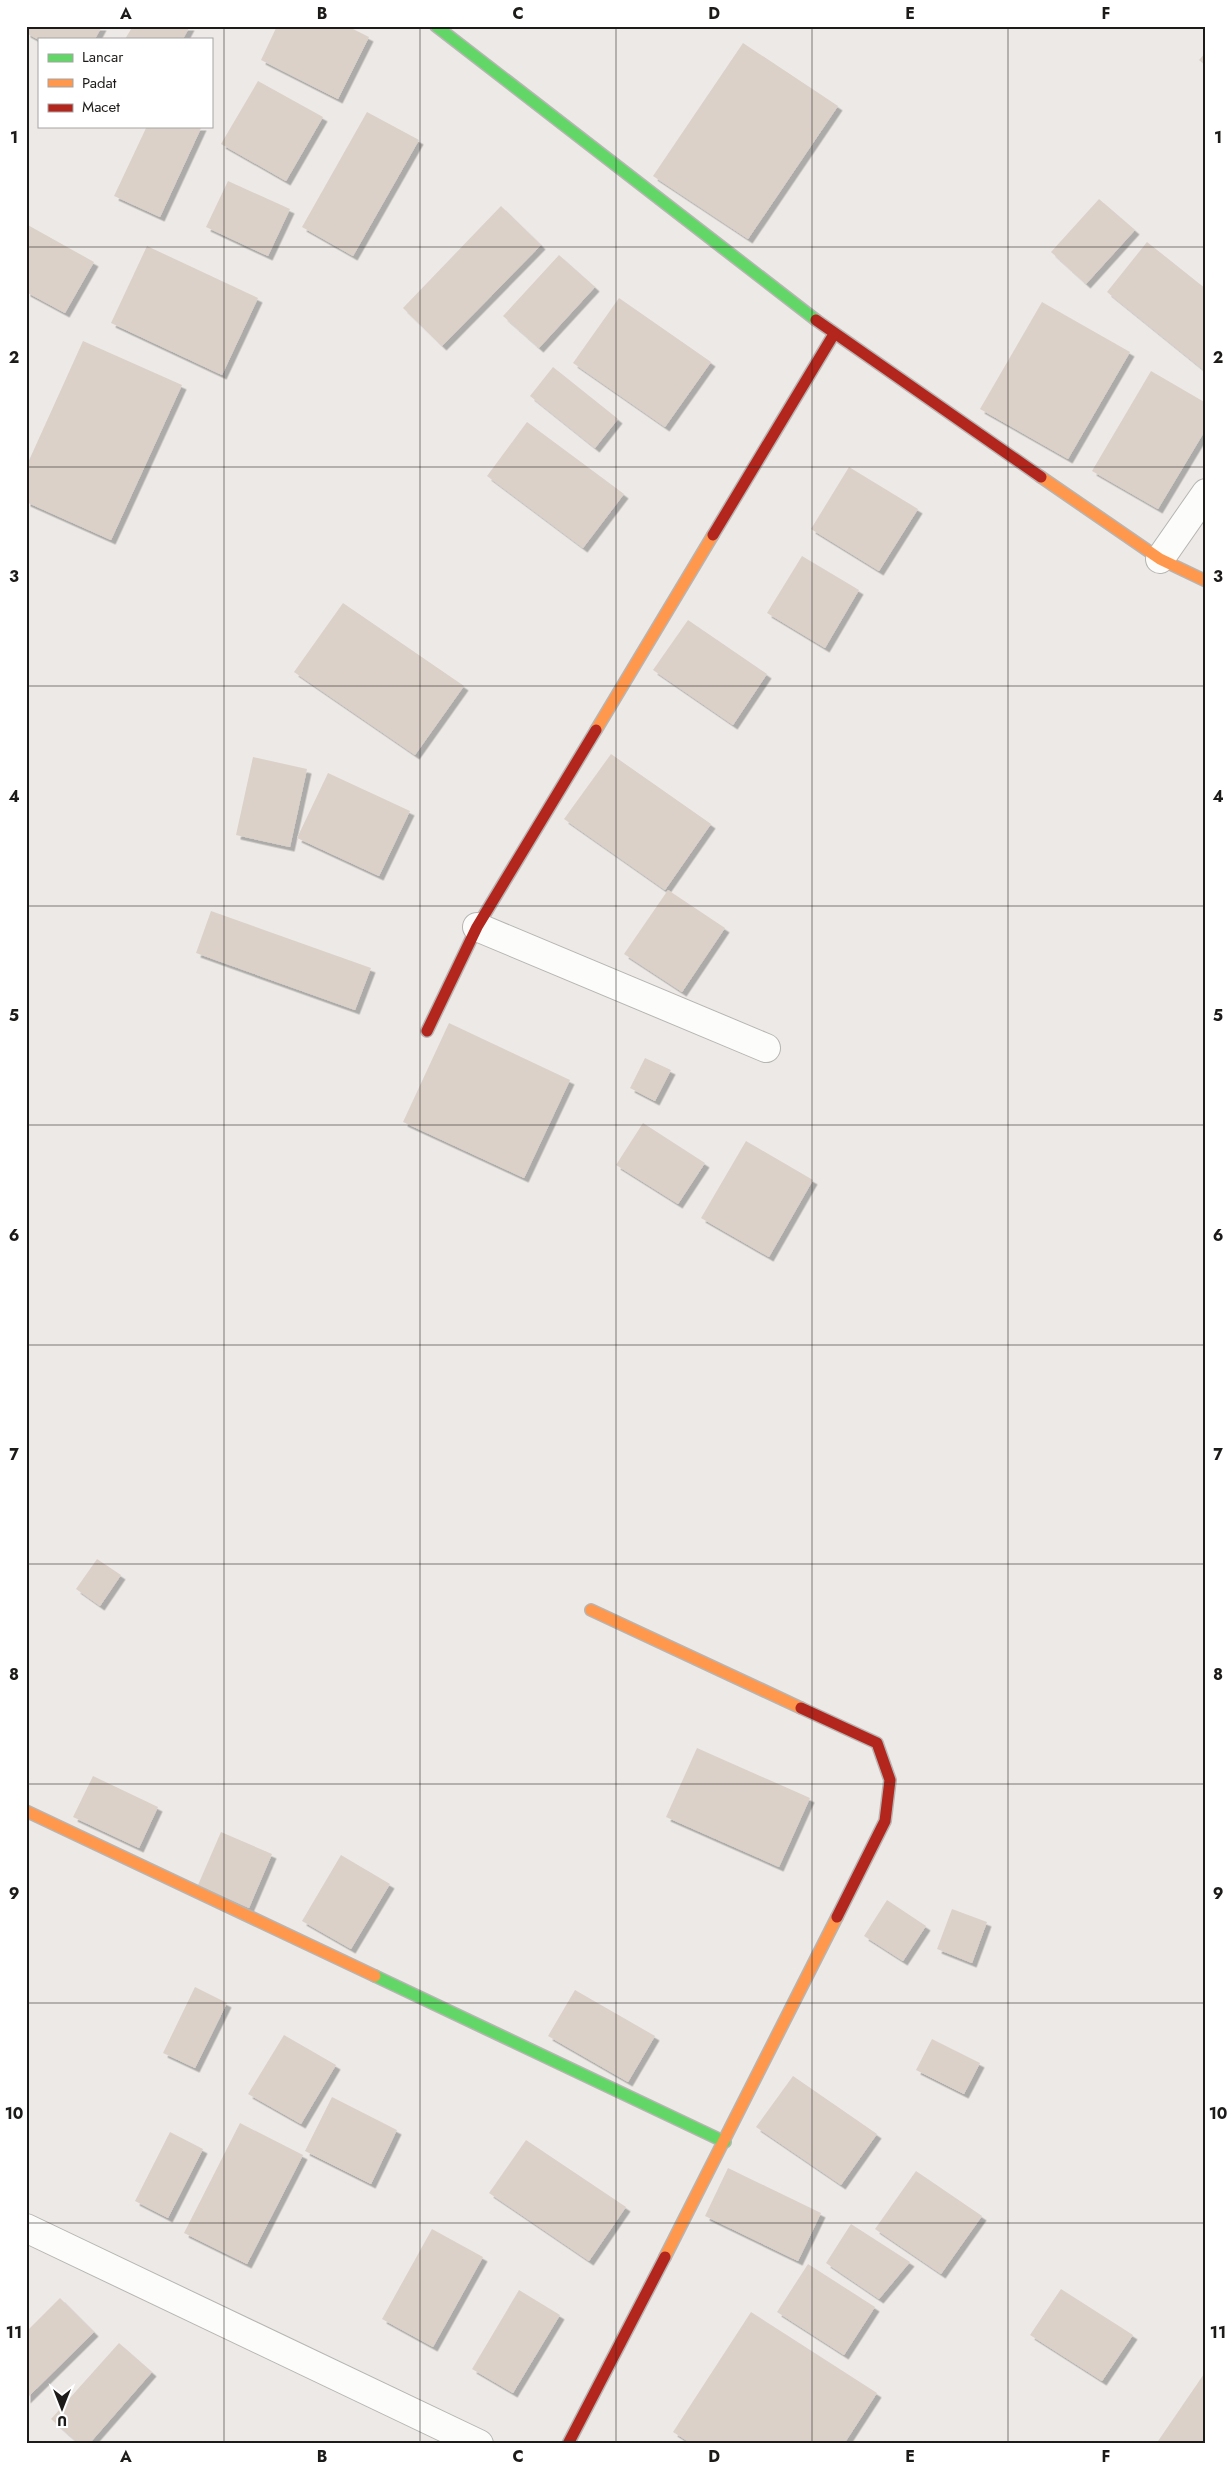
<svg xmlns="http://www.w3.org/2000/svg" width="1232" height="2470" font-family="Jost,sans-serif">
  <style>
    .building { fill: #dbd1c8; filter: url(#shadow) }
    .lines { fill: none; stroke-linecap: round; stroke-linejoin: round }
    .street-casing { stroke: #b7b5b3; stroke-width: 30 }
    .fast-casing { stroke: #b7b5b3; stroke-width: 14 }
    .slow-casing { stroke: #b7b5b3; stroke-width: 14 }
    .jam-casing { stroke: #b7b5b3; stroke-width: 14 }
    .street { stroke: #fcfcfb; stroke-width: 28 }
    .fast { stroke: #63d668; stroke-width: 11 }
    .slow { stroke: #ff974d; stroke-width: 11 }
    .jam { stroke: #b3261e; stroke-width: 11 }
    .grid { fill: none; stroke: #1d1b19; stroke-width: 1; stroke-opacity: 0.55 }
    .neatline { fill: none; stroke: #1d1b19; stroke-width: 2 }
    .grid-label { font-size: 16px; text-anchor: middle; font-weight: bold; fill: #1d1b19 }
  </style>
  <defs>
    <filter id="shadow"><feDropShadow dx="4.5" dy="4.5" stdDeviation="0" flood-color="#0004"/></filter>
  </defs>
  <rect width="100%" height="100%" fill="#ece9e6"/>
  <g class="building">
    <polygon points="26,26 102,26 95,39 39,40 26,33"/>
    <polygon points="133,26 190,26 183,39 125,39"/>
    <polygon points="277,26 347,26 369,37 338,99 261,60"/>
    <polygon points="743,43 838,106 748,239 653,176"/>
    <polygon points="1206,52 1206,66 1199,60"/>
    <polygon points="258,81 323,117 286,181 221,144"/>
    <polygon points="367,112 419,140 353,256 302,227"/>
    <polygon points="147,126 202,126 160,217 114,196"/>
    <polygon points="228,181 290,209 268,256 206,227"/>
    <polygon points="1099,199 1135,230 1086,284 1051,252"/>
    <polygon points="501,206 541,245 442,346 403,308"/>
    <polygon points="26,224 94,262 65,313 26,292"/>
    <polygon points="1147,242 1206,289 1206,372 1107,292"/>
    <polygon points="147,246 258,298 222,375 111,323"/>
    <polygon points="559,255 595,287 539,348 503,316"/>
    <polygon points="619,298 711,362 665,427 573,363"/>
    <polygon points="1042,302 1130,352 1068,459 980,409"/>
    <polygon points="83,341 182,385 111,540 26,502 26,467"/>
    <polygon points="553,367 618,419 595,448 530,396"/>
    <polygon points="1151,371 1206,403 1206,429 1158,509 1092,471"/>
    <polygon points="527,422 624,494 583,548 487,476"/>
    <polygon points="849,467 918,509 879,571 811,529"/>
    <polygon points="802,556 859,590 825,648 767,613"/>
    <polygon points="343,603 464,686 415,755 294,672"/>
    <polygon points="688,620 767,674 733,725 653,670"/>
    <polygon points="611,754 711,824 665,890 564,819"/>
    <polygon points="253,757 307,769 290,847 236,835"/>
    <polygon points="328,773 410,811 379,876 297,838"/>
    <polygon points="668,890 725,928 682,992 624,954"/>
    <polygon points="211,911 371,968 355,1010 196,953"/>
    <polygon points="449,1023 570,1080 524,1178 403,1122"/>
    <polygon points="645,1058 671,1070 655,1101 630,1088"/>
    <polygon points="643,1123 705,1163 678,1204 616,1165"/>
    <polygon points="746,1141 813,1180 769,1257 701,1218"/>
    <polygon points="97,1559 121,1575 100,1606 76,1589"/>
    <polygon points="697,1748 810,1798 779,1867 666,1817"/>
    <polygon points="93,1776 158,1807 139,1848 73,1817"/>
    <polygon points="221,1832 272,1854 249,1908 198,1885"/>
    <polygon points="341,1855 390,1884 351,1949 302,1921"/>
    <polygon points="887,1900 926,1926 903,1961 864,1936"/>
    <polygon points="952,1909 987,1922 972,1963 937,1949"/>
    <polygon points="195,1987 227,2003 195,2068 163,2053"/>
    <polygon points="575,1990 655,2036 628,2082 548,2036"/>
    <polygon points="284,2035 336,2065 301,2124 248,2094"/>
    <polygon points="932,2039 980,2063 964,2094 916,2070"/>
    <polygon points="793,2076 877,2134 841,2185 756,2127"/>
    <polygon points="332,2097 397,2130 371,2184 305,2151"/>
    <polygon points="240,2123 303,2155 247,2264 184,2233"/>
    <polygon points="170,2132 203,2149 168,2218 135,2201"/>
    <polygon points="526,2140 626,2207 589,2261 489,2193"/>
    <polygon points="728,2168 821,2213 798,2261 705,2216"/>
    <polygon points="916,2171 982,2216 941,2274 875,2229"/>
    <polygon points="851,2224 910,2262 879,2299 826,2263"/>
    <polygon points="432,2229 483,2257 433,2347 382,2319"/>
    <polygon points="808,2264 875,2307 844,2355 777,2312"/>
    <polygon points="1061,2289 1133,2335 1102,2381 1030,2335"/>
    <polygon points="519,2290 560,2315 513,2393 472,2369"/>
    <polygon points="60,2298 94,2332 26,2399 26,2332"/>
    <polygon points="751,2312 877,2393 844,2444 692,2444 673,2432"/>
    <polygon points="119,2343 152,2372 89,2444 79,2444 51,2419"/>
    <polygon points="1206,2371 1206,2444 1156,2444"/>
  </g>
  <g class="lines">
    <g class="street-casing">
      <g id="street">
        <polyline points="1160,559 1206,493"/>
        <polyline points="477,927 766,1048"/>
        <polyline points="26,2228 479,2444"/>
      </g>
    </g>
    <g class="fast-casing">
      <g id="fast">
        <polyline points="436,26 816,320"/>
        <polyline points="375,1976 725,2142"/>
      </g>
    </g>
    <g class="slow-casing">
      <g id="slow">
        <polyline points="1041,477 1160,559 1206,581"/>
        <polyline points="596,730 713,535"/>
        <polyline points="591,1610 801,1708"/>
        <polyline points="26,1811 375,1976"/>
        <polyline points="665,2257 837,1917"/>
      </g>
    </g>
    <g class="jam-casing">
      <g id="jam">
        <polyline points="816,320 1041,477"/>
        <polyline points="713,535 834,334"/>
        <polyline points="427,1031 477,927 596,730"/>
        <polyline points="801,1708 877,1743 890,1780 885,1821 837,1917"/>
        <polyline points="568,2444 665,2257"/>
      </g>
    </g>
    <use href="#street" class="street"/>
    <use href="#fast" class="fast"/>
    <use href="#slow" class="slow"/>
    <use href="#jam" class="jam"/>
  </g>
  <path class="grid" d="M 224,26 L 224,2444M 420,26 L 420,2444M 616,26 L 616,2444M 812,26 L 812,2444M 1008,26 L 1008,2444M 26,247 L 1206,247M 26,467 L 1206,467M 26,686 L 1206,686M 26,906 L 1206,906M 26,1125 L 1206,1125M 26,1345 L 1206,1345M 26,1564 L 1206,1564M 26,1784 L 1206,1784M 26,2003 L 1206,2003M 26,2223 L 1206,2223"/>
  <rect width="1232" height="2470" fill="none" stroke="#ffffff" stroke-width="55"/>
  <rect x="38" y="38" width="175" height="90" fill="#ffffff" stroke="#a5a4a3"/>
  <rect x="48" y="54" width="25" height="8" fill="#63d668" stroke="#a5a4a3"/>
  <text x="82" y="62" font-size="15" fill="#1d1b19">Lancar</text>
  <rect x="48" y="79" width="25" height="8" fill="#ff974d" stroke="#a5a4a3"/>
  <text x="82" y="88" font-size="15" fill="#1d1b19">Padat</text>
  <rect x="48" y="104" width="25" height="8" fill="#b3261e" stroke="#a5a4a3"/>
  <text x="82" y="112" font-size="15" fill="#1d1b19">Macet</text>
  <g transform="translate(62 2408) rotate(180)" stroke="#ffffff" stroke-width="4" paint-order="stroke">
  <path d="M0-4L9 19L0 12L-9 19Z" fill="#1d1b19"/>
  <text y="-8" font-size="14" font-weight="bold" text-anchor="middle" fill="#1d1b19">U</text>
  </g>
  <rect x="28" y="28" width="1176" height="2414" class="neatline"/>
  <g class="grid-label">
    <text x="126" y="19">A</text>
    <text x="322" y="19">B</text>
    <text x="518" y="19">C</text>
    <text x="714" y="19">D</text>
    <text x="910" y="19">E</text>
    <text x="1106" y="19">F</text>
    <text x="14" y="143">1</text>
    <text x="1218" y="143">1</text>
    <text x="14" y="363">2</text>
    <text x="1218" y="363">2</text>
    <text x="14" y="582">3</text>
    <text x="1218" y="582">3</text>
    <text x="14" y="802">4</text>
    <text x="1218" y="802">4</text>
    <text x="14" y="1021">5</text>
    <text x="1218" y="1021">5</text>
    <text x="14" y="1241">6</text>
    <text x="1218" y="1241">6</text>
    <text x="14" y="1460">7</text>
    <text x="1218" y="1460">7</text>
    <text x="14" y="1680">8</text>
    <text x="1218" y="1680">8</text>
    <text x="14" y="1899">9</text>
    <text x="1218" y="1899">9</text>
    <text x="14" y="2119">10</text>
    <text x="1218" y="2119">10</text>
    <text x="14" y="2338">11</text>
    <text x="1218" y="2338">11</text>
    <text x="126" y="2462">A</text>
    <text x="322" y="2462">B</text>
    <text x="518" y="2462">C</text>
    <text x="714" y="2462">D</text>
    <text x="910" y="2462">E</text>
    <text x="1106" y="2462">F</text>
  </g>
</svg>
